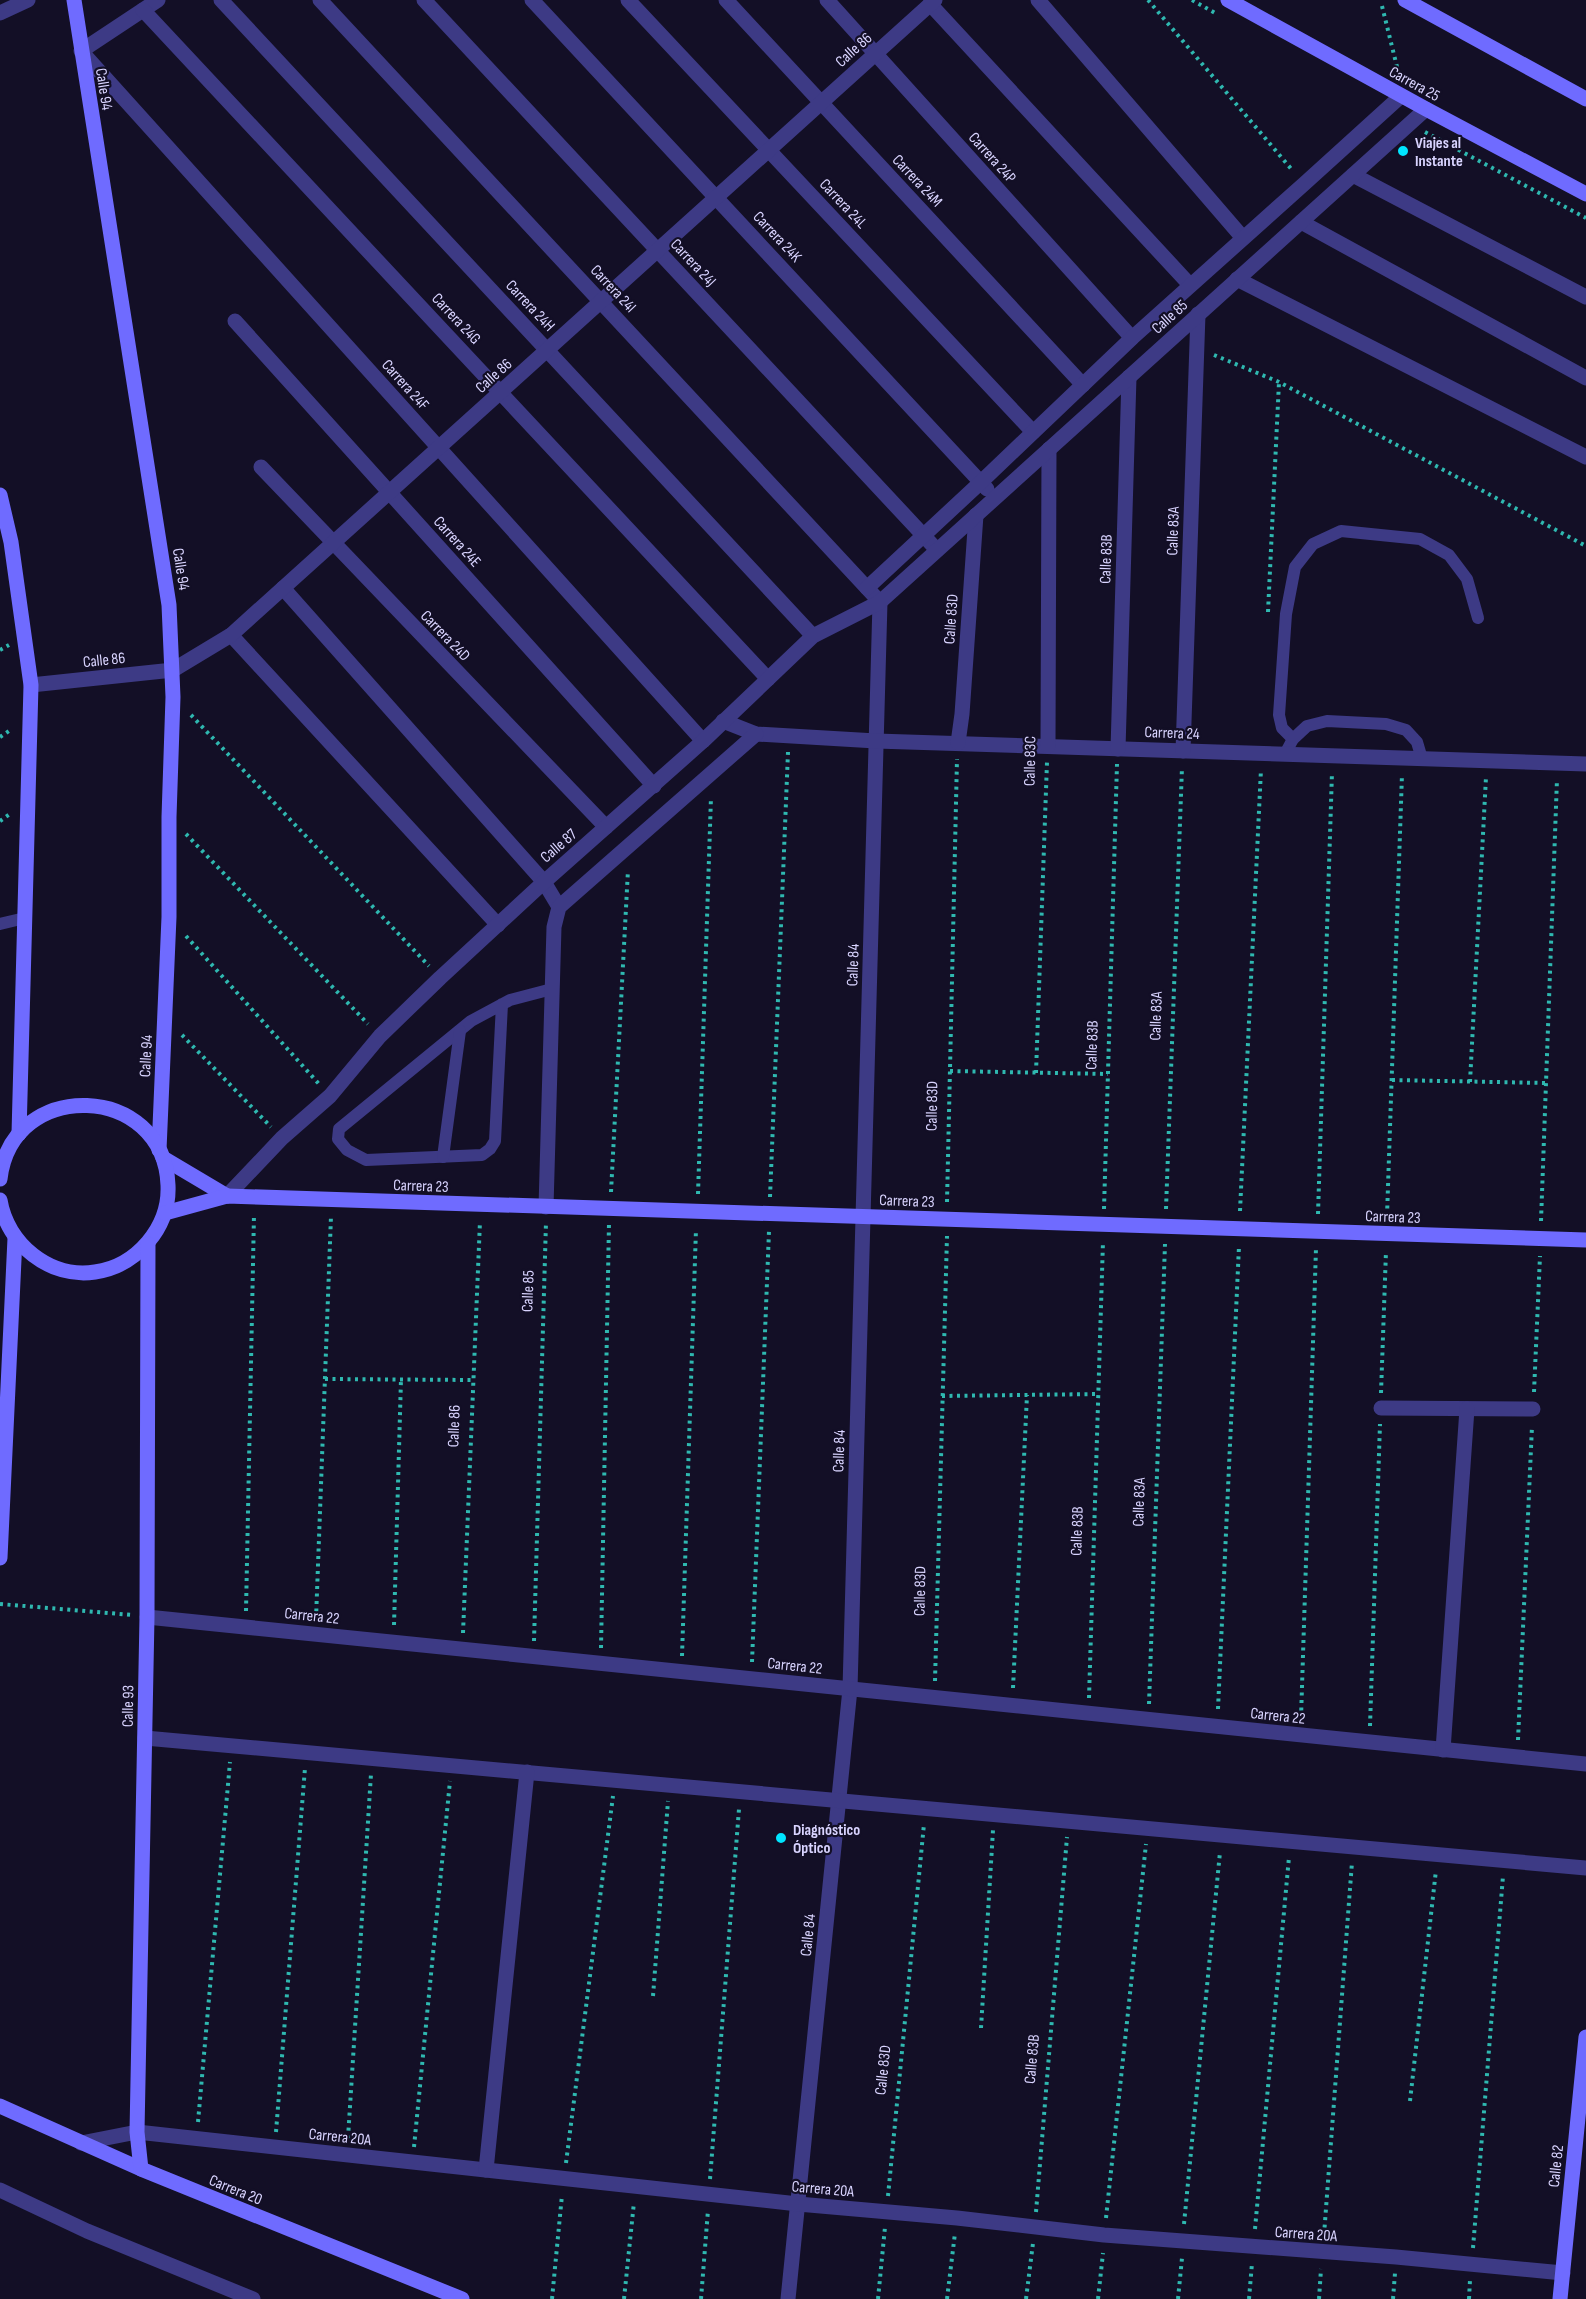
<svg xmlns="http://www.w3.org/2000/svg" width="1586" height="2299" font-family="'Sofia Sans Condensed',sans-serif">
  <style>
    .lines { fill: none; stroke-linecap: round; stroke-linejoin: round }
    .path { stroke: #2fb8b0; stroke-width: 4; stroke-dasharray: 3 4.5; stroke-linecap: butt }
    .lane { stroke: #3d3a85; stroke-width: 12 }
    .street { stroke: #3d3a85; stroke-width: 15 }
    .secondary { stroke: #6f6bff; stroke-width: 15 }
    .poi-dot { fill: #00e5ff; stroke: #130f26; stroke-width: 2 }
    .labels { text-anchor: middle; stroke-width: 4.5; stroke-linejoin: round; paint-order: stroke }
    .street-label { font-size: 16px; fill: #d9d4ff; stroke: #130f26 }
    .poi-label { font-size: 16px; font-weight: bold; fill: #d9d4ff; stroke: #130f26; text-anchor: start }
  </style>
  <rect width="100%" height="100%" fill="#130f26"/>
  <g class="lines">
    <g class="path">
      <polyline points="1148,0 1293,171"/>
      <polyline points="1192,0 1215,13"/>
      <polyline points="1382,6 1399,75"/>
      <polyline points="1425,132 1586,218"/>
      <polyline points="1214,355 1279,382 1586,546"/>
      <polyline points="1268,612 1279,382"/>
      <polyline points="0,650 9,645"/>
      <polyline points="191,715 429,966"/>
      <polyline points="0,737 12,729"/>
      <polyline points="0,821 10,814"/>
      <polyline points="186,834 368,1024"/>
      <polyline points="186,936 319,1084"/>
      <polyline points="182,1035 271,1127"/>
      <polyline points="950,1071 1108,1074"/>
      <polyline points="1036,1073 1047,762"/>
      <polyline points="1392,1080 1546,1083"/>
      <polyline points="1470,1082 1486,777"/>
      <polyline points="611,1192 628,870"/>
      <polyline points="698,1194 711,797"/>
      <polyline points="770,1197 788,752"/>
      <polyline points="947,1202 957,759"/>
      <polyline points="1104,1209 1117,764"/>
      <polyline points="1166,1209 1182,767"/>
      <polyline points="1240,1211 1261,769"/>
      <polyline points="1318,1214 1332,772"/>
      <polyline points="1387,1216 1402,774"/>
      <polyline points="1541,1221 1557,779"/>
      <polyline points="325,1379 473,1380"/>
      <polyline points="1534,1392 1540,1256"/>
      <polyline points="1381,1393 1386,1251"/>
      <polyline points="942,1396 1099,1394"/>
      <polyline points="0,1604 132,1615"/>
      <polyline points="246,1611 254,1214"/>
      <polyline points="316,1619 331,1216"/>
      <polyline points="394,1625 401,1379"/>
      <polyline points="463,1633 480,1221"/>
      <polyline points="534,1641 546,1222"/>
      <polyline points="601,1648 609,1223"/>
      <polyline points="682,1656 696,1229"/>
      <polyline points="752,1662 769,1231"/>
      <polyline points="935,1681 947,1236"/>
      <polyline points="1013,1688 1027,1395"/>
      <polyline points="1089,1698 1103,1241"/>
      <polyline points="1149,1704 1165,1244"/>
      <polyline points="1218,1709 1239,1246"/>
      <polyline points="1301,1718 1316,1248"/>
      <polyline points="1370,1726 1380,1424"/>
      <polyline points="1518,1740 1532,1426"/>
      <polyline points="653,1996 668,1801"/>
      <polyline points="981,2028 993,1830"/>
      <polyline points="1410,2101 1436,1870"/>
      <polyline points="198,2122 230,1762"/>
      <polyline points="276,2132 305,1768"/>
      <polyline points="348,2138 371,1774"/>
      <polyline points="414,2147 450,1781"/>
      <polyline points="566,2163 613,1796"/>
      <polyline points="710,2179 739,1809"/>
      <polyline points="888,2196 924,1824"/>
      <polyline points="1036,2212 1067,1837"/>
      <polyline points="1106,2218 1146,1844"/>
      <polyline points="1184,2224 1220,1852"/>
      <polyline points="1255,2229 1289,1857"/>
      <polyline points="1324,2235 1352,1862"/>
      <polyline points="1473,2248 1503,1876"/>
      <polyline points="552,2299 562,2195"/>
      <polyline points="624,2299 634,2202"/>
      <polyline points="701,2299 708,2210"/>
      <polyline points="878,2299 885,2227"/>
      <polyline points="947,2299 955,2233"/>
      <polyline points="1026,2299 1033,2243"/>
      <polyline points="1098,2299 1103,2253"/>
      <polyline points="1178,2299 1182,2258"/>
      <polyline points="1249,2299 1252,2263"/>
      <polyline points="1319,2299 1321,2269"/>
      <polyline points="1393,2299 1395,2273"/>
      <polyline points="1469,2299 1470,2280"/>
    </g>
    <g class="lane">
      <polyline points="1293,739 1282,728 1279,715 1286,614 1295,567 1313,544 1341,531 1420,539 1449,555 1467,579 1478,618"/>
      <polyline points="1285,754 1293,739 1307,726 1327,721 1386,724 1406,730 1417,742 1422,759"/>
      <polyline points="0,924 25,918"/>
      <polyline points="502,1004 495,1141 490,1149 482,1155 366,1160 347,1150 338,1139 339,1129 471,1021 510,1000 552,989"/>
      <polyline points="443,1157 460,1031"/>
    </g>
    <g class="street">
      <polyline points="158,0 81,51 703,741"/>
      <polyline points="221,0 813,636"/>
      <polyline points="320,0 880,602 850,1689 788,2299"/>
      <polyline points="424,0 937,550"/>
      <polyline points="532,0 987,489"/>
      <polyline points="628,0 1033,432"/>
      <polyline points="726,0 1083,385"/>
      <polyline points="827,0 1132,338"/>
      <polyline points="1038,0 1243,238"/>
      <polyline points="930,4 1190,285"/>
      <polyline points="143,10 768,679"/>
      <polyline points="0,13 28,0"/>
      <polyline points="1353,175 1586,297"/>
      <polyline points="1301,222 1586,378"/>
      <polyline points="1237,279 1586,457"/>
      <polyline points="235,321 654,786"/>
      <polyline points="261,467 606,827"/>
      <polyline points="283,588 544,882 559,907"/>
      <polyline points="867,588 981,482 1132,338 1304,184 1401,96"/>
      <polyline points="231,635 498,925"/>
      <polyline points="31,685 173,670 231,635 935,0"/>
      <polyline points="723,721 756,734 876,741 1586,764"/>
      <polyline points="958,743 962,714 976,515"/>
      <polyline points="1048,746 1049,449"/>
      <polyline points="1118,749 1129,377"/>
      <polyline points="1183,751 1198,314"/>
      <polyline points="227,1196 282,1138 330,1096 380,1036 440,978 544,882 703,741 813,636 880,602 1426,109"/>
      <polyline points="546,1207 554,927 559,907 756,734"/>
      <polyline points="1381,1408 1533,1409"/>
      <polyline points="147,1617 1586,1764"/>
      <polyline points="145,1738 1586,1868"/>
      <polyline points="1443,1750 1467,1409"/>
      <polyline points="81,2143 137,2132 798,2204 957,2218 1104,2235 1396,2257 1563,2273"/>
      <polyline points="486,2170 527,1772"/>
      <polyline points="0,2190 87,2231 253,2299"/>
    </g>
    <g class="secondary">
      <polyline points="74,0 169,605 173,697 169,817 169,917 159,1150"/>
      <polyline points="1228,0 1426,109 1586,194"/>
      <polyline points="1405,0 1586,99"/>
      <polyline points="0,495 11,542 31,685 19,1134"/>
      <polyline points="163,1158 227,1196"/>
      <path d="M 0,1179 C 12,1077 164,1083 168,1185 C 170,1227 137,1266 95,1272 C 50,1279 7,1244 0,1200"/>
      <polyline points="165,1213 227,1196 1586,1240"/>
      <polyline points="0,1558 15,1238"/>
      <polyline points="0,2106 141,2169 462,2299"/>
      <polyline points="141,2169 137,2132 147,1617 148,1244"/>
      <polyline points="1560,2299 1586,2037"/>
    </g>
  </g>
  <g class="poi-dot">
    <circle cx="1403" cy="151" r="6"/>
    <circle cx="781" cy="1838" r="6"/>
  </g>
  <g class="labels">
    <g class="street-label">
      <text transform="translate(853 49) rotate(-42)" y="6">Calle 86</text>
      <text transform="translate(1415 83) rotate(29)" y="6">Carrera 25</text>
      <text transform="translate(105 89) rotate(81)" y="6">Calle 94</text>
      <text transform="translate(993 157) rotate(48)" y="6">Carrera 24P</text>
      <text transform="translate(918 180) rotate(47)" y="6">Carrera 24M</text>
      <text transform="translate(844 203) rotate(47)" y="6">Carrera 24L</text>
      <text transform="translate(778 236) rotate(47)" y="6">Carrera 24K</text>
      <text transform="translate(694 262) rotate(47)" y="6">Carrera 24J</text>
      <text transform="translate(614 288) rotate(47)" y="6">Carrera 24I</text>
      <text transform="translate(531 305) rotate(47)" y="6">Carrera 24H</text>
      <text transform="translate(1169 316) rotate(-42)" y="6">Calle 85</text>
      <text transform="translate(457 318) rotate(47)" y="6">Carrera 24G</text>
      <text transform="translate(493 375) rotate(-42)" y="6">Calle 86</text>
      <text transform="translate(406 384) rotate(48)" y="6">Carrera 24F</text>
      <text transform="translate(1172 531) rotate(-88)" y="6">Calle 83A</text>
      <text transform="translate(458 541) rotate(48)" y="6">Carrera 24E</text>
      <text transform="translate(1105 559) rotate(-88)" y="6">Calle 83B</text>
      <text transform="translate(182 569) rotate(81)" y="6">Calle 94</text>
      <text transform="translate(950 619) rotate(-86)" y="6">Calle 83D</text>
      <text transform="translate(446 635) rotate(46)" y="6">Carrera 24D</text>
      <text transform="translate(104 659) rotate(-6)" y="6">Calle 86</text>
      <text transform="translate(1172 732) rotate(2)" y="6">Carrera 24</text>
      <text transform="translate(1029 761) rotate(-89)" y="6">Calle 83C</text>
      <text transform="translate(558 845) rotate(-41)" y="6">Calle 87</text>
      <text transform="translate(852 965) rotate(-88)" y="6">Calle 84</text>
      <text transform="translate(1155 1016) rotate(-88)" y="6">Calle 83A</text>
      <text transform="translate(1091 1045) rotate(-88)" y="6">Calle 83B</text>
      <text transform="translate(145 1056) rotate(-87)" y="6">Calle 94</text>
      <text transform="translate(931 1106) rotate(-89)" y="6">Calle 83D</text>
      <text transform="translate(421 1185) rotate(2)" y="6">Carrera 23</text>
      <text transform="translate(907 1200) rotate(2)" y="6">Carrera 23</text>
      <text transform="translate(1393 1216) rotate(2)" y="6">Carrera 23</text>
      <text transform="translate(527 1291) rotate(-88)" y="6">Calle 85</text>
      <text transform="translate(453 1426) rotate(-88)" y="6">Calle 86</text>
      <text transform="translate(838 1451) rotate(-88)" y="6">Calle 84</text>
      <text transform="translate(1138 1502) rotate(-88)" y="6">Calle 83A</text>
      <text transform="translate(1076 1531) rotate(-88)" y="6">Calle 83B</text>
      <text transform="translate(919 1591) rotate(-89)" y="6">Calle 83D</text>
      <text transform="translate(312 1615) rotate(6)" y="6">Carrera 22</text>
      <text transform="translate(795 1665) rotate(6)" y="6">Carrera 22</text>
      <text transform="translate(127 1706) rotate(-89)" y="6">Calle 93</text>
      <text transform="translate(1278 1715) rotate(6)" y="6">Carrera 22</text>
      <text transform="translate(807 1935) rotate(-84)" y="6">Calle 84</text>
      <text transform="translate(1031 2059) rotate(-85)" y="6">Calle 83B</text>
      <text transform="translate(882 2070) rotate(-84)" y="6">Calle 83D</text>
      <text transform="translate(340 2136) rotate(6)" y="6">Carrera 20A</text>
      <text transform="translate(1555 2166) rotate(-84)" y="6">Calle 82</text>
      <text transform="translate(823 2188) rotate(5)" y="6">Carrera 20A</text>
      <text transform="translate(236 2189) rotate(22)" y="6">Carrera 20</text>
      <text transform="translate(1306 2233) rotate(4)" y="6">Carrera 20A</text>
    </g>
    <g class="poi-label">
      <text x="1415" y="148">Viajes al<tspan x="1415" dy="18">Instante</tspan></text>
      <text x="793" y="1835">Diagnóstico<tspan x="793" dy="18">Óptico</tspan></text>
    </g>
  </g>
</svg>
